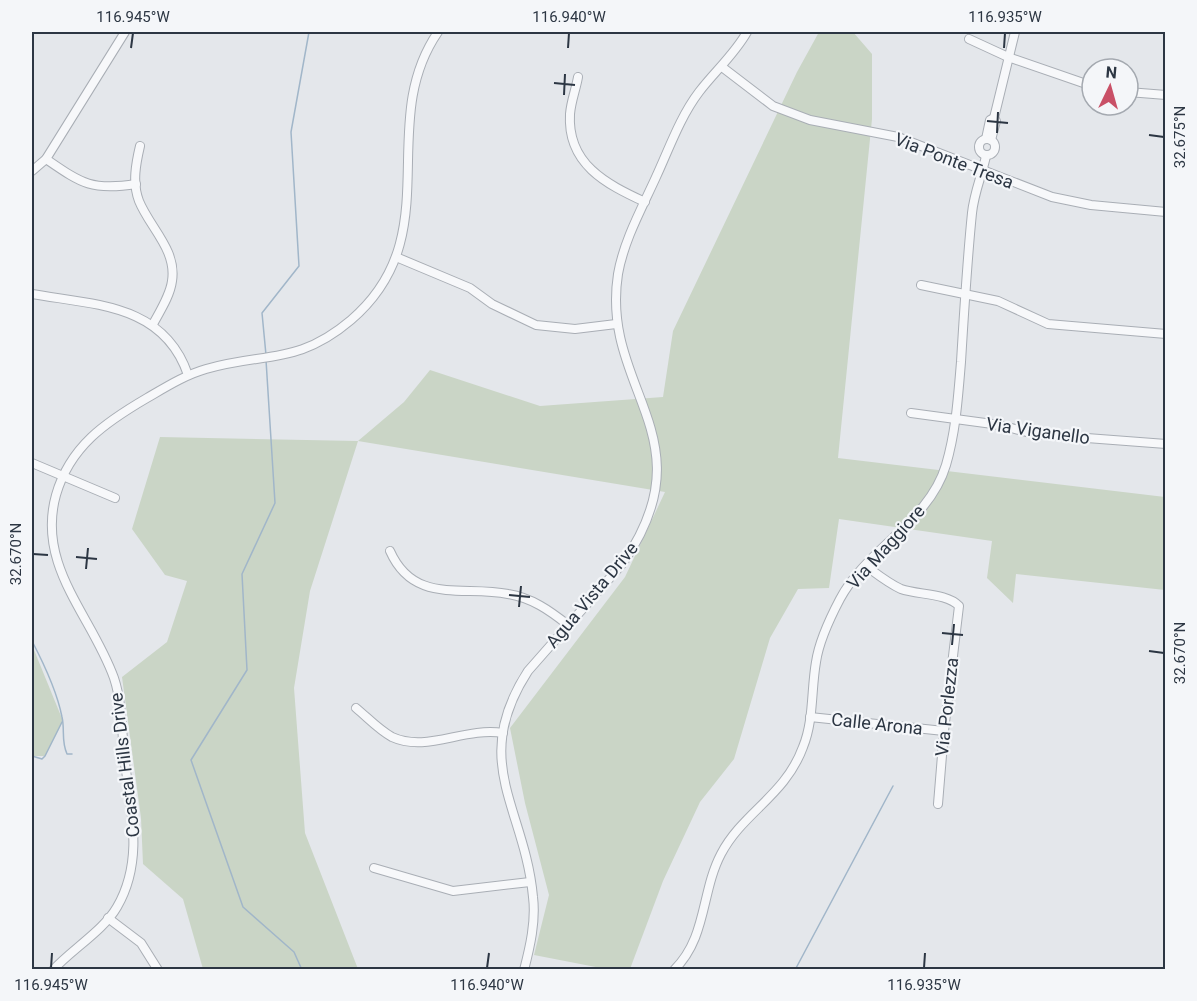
<svg xmlns="http://www.w3.org/2000/svg" width="1197" height="1001" font-family="Roboto,sans-serif">
  <style>
    .green { fill: #cad5c6 }
    .lines { fill: none; stroke-linecap: round; stroke-linejoin: round }
    .stream { stroke: #a1b6c9; stroke-width: 1.5 }
    .street-casing { stroke: #a9aeb5; stroke-width: 10 }
    .street { stroke: #f7f8fa; stroke-width: 8 }
    .ticks { fill: none; stroke: #2c3643; stroke-width: 2 }
    .labels { text-anchor: middle; stroke-width: 4.5; stroke-linejoin: round; paint-order: stroke }
    .street-label { font-size: 18px; fill: #2c3643; stroke: #f4f6f9 }
    .neatline { fill: none; stroke: #2c3643; stroke-width: 2 }
    .ticks-label { font-size: 15px; text-anchor: middle; fill: #2c3643 }
  </style>
  <rect width="100%" height="100%" fill="#e4e7eb"/>
  <g class="green">
    <polygon points="819,32 853,32 872,54 872,119 838,458 1165,497 1165,590 1016,574 1013,603 987,578 992,541 839,519 829,588 798,589 770,638 734,759 700,802 663,881 630,969 606,969 534,955 549,895 525,803 510,728 625,577 665,492 358,441 310,591 294,688 305,833 358,969 203,969 183,899 143,864 141,818 122,677 167,642 187,581 165,575 132,529 160,437 358,441 404,402 430,370 540,406 663,397 673,331 797,72"/>
    <polygon points="32,645 63,721 45,756 32,756"/>
  </g>
  <g class="lines">
    <g class="stream">
      <polyline points="266,355 262,313 299,266 291,132 309,32"/>
      <polyline points="266,360 275,503 242,574 247,670 191,760 243,907 294,952 302,970"/>
      <path d="M 32,641 C 44,664 57,691 62,717 C 65,730 61,741 67,754 L 72,754"/>
      <polyline points="32,756 42,759 45,756 62,722"/>
      <polyline points="795,970 893,786"/>
    </g>
    <g class="street-casing">
      <g id="street">
        <polyline points="969,39 1008,57 1092,86"/>
        <polyline points="722,67 773,106 810,120 898,137 1052,197 1091,205 1166,212"/>
        <path d="M 578,77 C 576,89 571,101 570,114 C 567,164 606,184 645,202"/>
        <polyline points="1128,92 1166,95"/>
        <polyline points="994,118 1015,32"/>
        <circle cx="987" cy="147" r="8"/>
        <polyline points="986,139 990,120 994,118 996,121 991,140"/>
        <path d="M 140,146 C 136,163 132,183 139,201 C 150,228 177,250 172,281 C 170,296 160,311 153,324"/>
        <path d="M 46,159 C 81,183 91,191 136,184"/>
        <polyline points="32,171 46,159 125,32"/>
        <polyline points="396,257 470,288 492,304 536,325 575,329 616,324"/>
        <polyline points="921,285 998,301 1048,324 1166,334"/>
        <path d="M 32,294 C 95,305 164,304 188,375"/>
        <polyline points="911,413 1000,425 1034,434 1166,444"/>
        <polyline points="32,463 115,498"/>
        <path d="M 390,551 C 414,605 463,585 508,594 C 532,598 549,610 568,625"/>
        <path d="M 866,566 C 877,574 888,583 901,589 C 918,595 947,593 959,606 L 944,731 L 938,804"/>
        <path d="M 356,708 C 368,718 379,730 392,737 C 427,753 463,727 503,733"/>
        <polyline points="810,717 944,731"/>
        <polyline points="374,868 453,891 530,882"/>
        <polyline points="108,918 141,943 158,970"/>
        <path d="M 53,970 C 71,950 104,930 117,907 C 145,859 130,807 124,755 C 122,730 122,702 114,678 C 92,616 36,566 56,495 C 70,446 106,422 147,398 C 166,387 185,375 206,369 C 265,352 298,365 351,320 C 450,235 374,125 438,32"/>
        <path d="M 524,970 C 530,947 536,921 533,897 C 525,808 469,762 528,671 L 623,563 C 710,437 600,390 618,274 C 624,240 642,208 656,177 C 669,149 680,117 699,92 C 715,71 734,55 747,32"/>
        <path d="M 674,970 C 707,938 701,892 721,854 C 743,812 785,796 803,747 C 814,720 811,690 816,662 C 819,641 830,618 840,599 C 867,548 929,522 946,465 C 956,431 958,397 961,362 C 964,312 967,262 972,213 C 974,193 982,175 986,156"/>
      </g>
    </g>
    <use href="#street" class="street"/>
  </g>
  <path class="ticks" d="M 131,48 L 133,33M 568,48 L 569,33M 1004,48 L 1005,33M 554,83 L 575,85M 564,95 L 565,74M 987,121 L 1008,123M 997,133 L 998,112M 1149,135 L 1164,137M 33,554 L 48,555M 76,557 L 97,559M 86,569 L 88,548M 509,595 L 530,597M 519,607 L 521,586M 942,633 L 963,635M 952,645 L 954,624M 1149,651 L 1164,653M 51,968 L 52,953M 487,968 L 489,953M 924,968 L 925,953"/>
  <g class="labels">
    <g class="street-label">
      <text transform="translate(954 161) rotate(21)" y="6">Via Ponte Tresa</text>
      <text transform="translate(1038 431) rotate(8)" y="6">Via Viganello</text>
      <text transform="translate(886 547) rotate(-48)" y="6">Via Maggiore</text>
      <text transform="translate(592 595) rotate(-50)" y="6">Agua Vista Drive</text>
      <text transform="translate(947 707) rotate(-84)" y="6">Via Porlezza</text>
      <text transform="translate(877 724) rotate(6)" y="6">Calle Arona</text>
      <text transform="translate(125 765) rotate(-97)" y="6">Coastal Hills Drive</text>
    </g>
  </g>
  <rect width="1197" height="1001" fill="none" stroke="#f4f6f9" stroke-width="66"/>
  <g transform="translate(1110 87) rotate(5)"><circle r="28" fill="#f4f6f9" stroke="#a4a9b0" stroke-width="1.5"/>
  <path d="M0-4.5L10 22L0 15L-10 22Z" fill="#c95067"/>
  <text y="-9" font-size="16" font-weight="bold" text-anchor="middle" fill="#2c3643">N</text>
  </g>
  <rect x="33" y="33" width="1131" height="935" class="neatline"/>
  <g class="ticks-label">
    <text x="133" y="22">116.945°W</text>
    <text x="569" y="22">116.940°W</text>
    <text x="1005" y="22">116.935°W</text>
    <text transform="translate(1180 137) rotate(-90)" y="5">32.675°N</text>
    <text transform="translate(16 554) rotate(-90)" y="5">32.670°N</text>
    <text transform="translate(1180 653) rotate(-90)" y="5">32.670°N</text>
    <text x="51" y="990">116.945°W</text>
    <text x="487" y="990">116.940°W</text>
    <text x="924" y="990">116.935°W</text>
  </g>
</svg>
